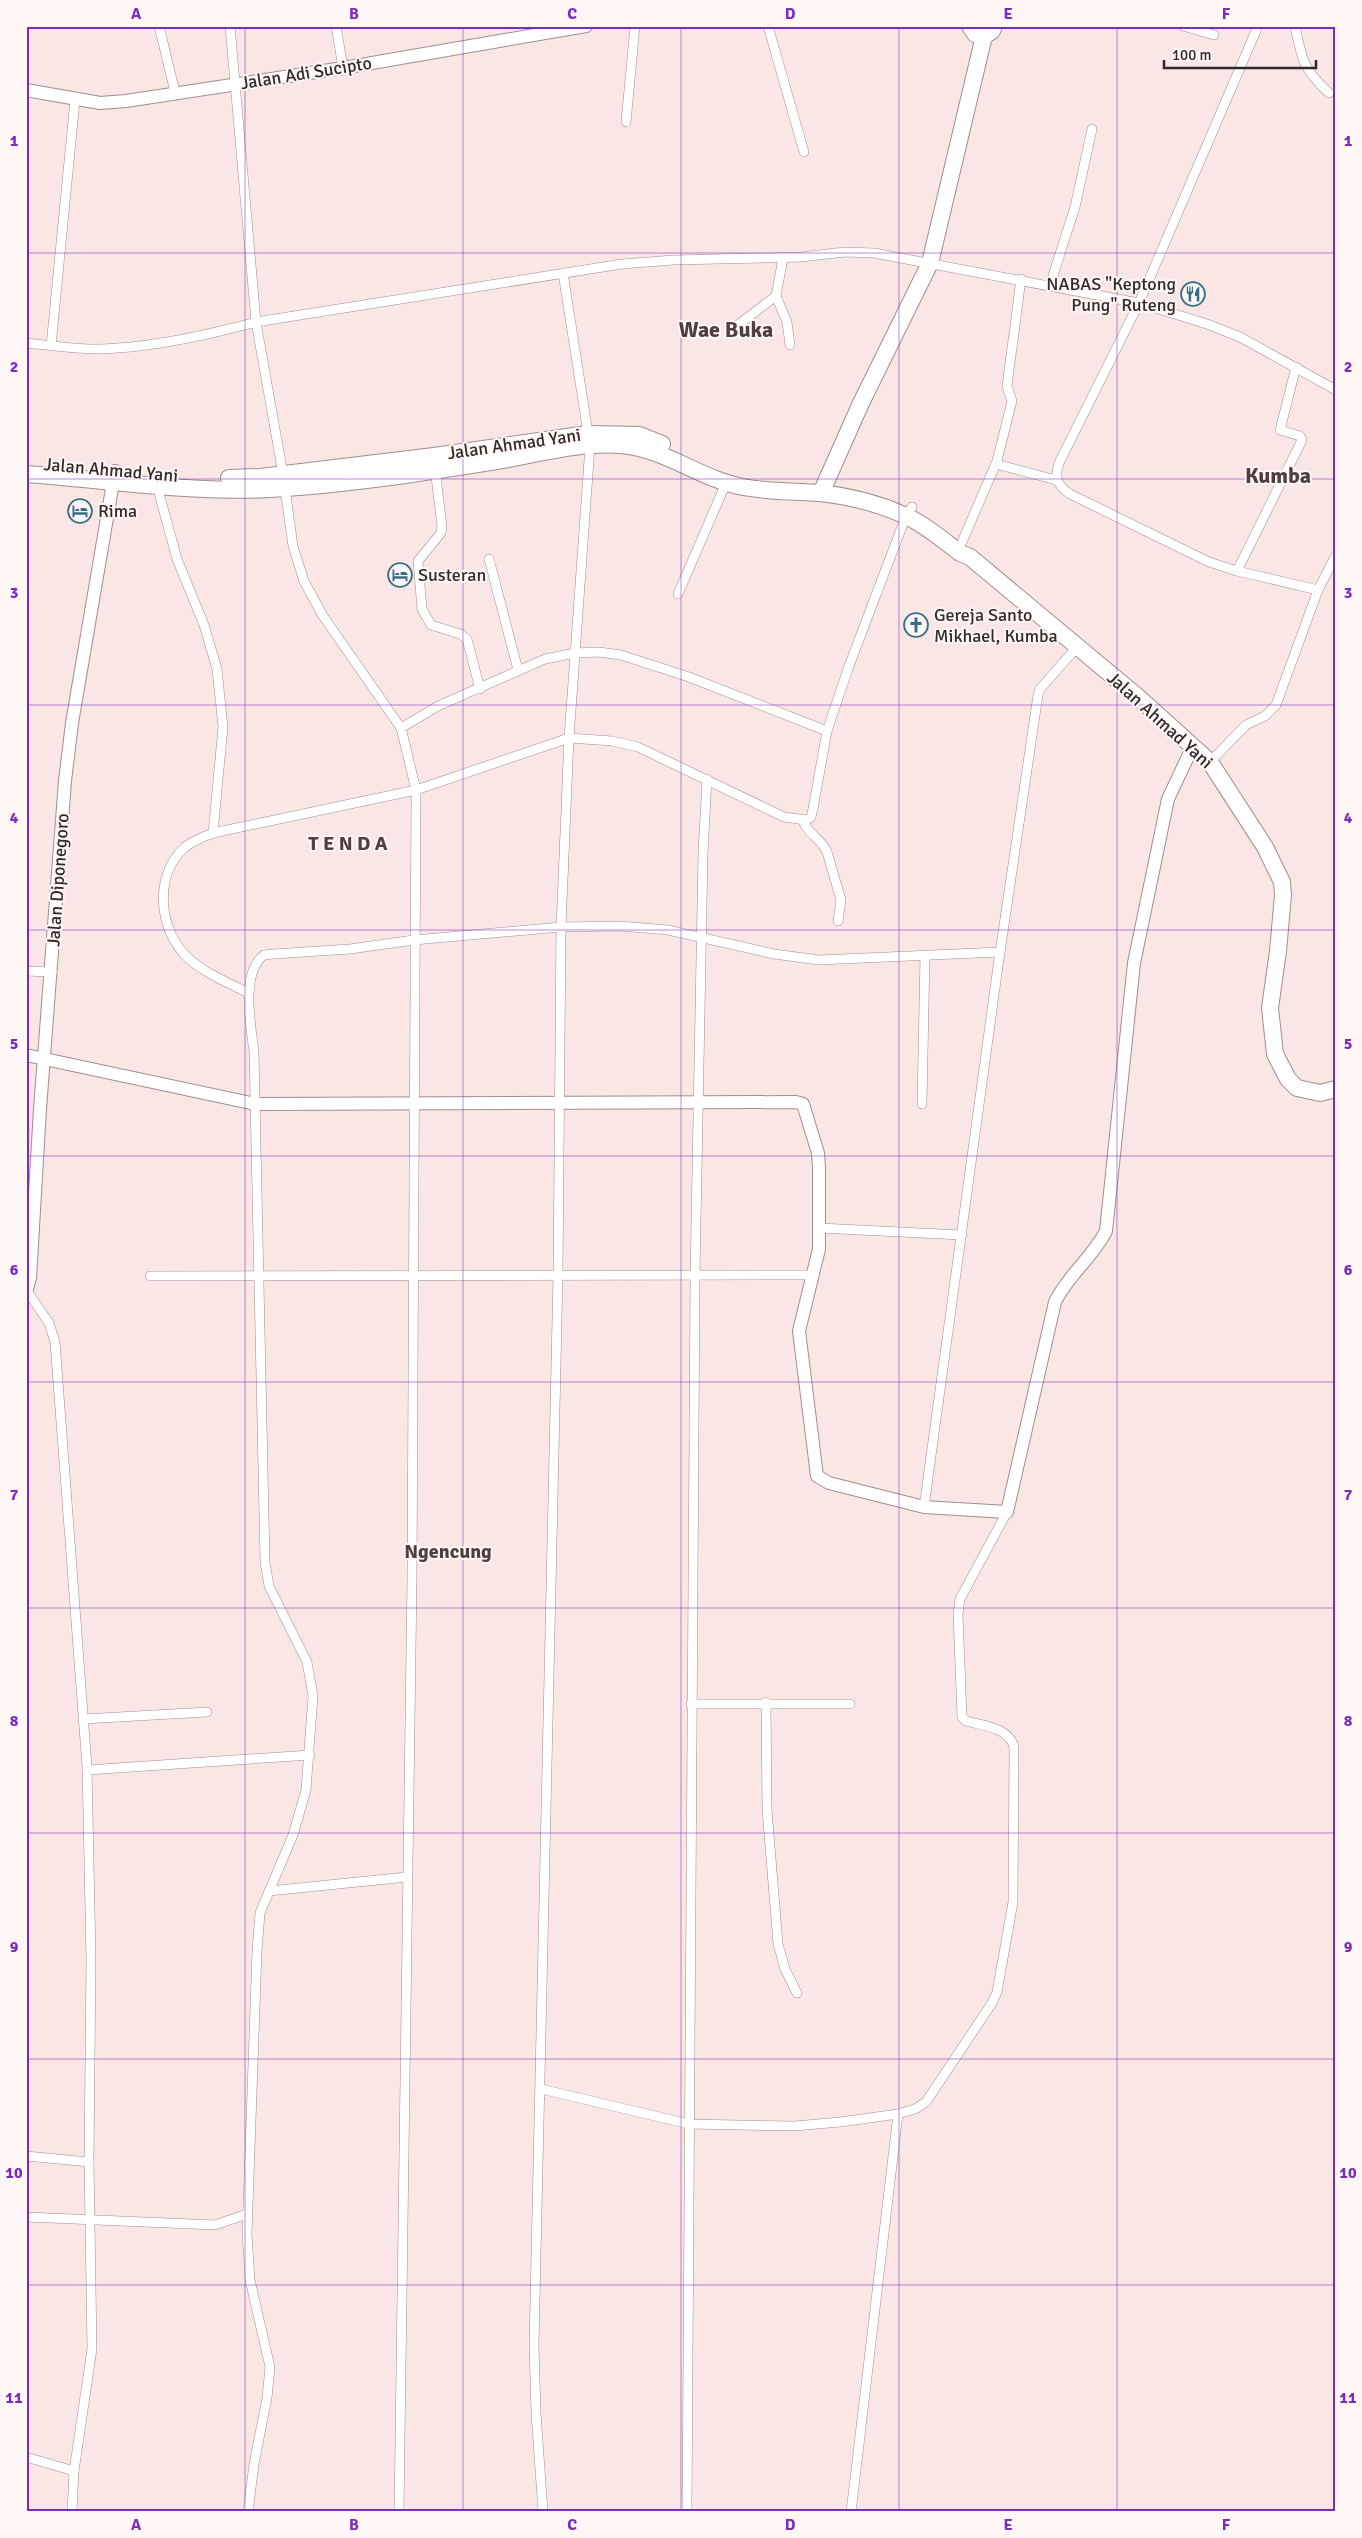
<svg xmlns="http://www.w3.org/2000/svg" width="1362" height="2538" font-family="Signika,sans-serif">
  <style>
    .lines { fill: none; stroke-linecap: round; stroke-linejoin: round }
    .street-casing { stroke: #a18e8d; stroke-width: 10 }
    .secondary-casing { stroke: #a18e8d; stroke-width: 14 }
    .highway-casing { stroke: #a18e8d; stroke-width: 18 }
    .street { stroke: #fff; stroke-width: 9 }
    .secondary { stroke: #fff; stroke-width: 12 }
    .highway { stroke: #fff; stroke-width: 16 }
    .grid { fill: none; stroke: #7b2cbf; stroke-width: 1; stroke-opacity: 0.55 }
    .labels { text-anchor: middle; stroke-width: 4; stroke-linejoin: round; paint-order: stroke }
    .street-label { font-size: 18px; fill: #322a2a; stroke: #fff7f6 }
    .poi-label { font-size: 18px; fill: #322a2a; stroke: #fff7f6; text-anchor: start }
    .quarter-label { font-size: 20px; font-weight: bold; fill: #4f3f3e; stroke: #fff7f6 }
    .district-label { font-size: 22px; font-weight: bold; fill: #4f3f3e; stroke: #fff7f6 }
    .neatline { fill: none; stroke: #7b2cbf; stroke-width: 2 }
    .grid-label { font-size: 16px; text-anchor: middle; font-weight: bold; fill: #7b2cbf }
  </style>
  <rect width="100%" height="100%" fill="#fae6e5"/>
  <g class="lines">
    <g class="street-casing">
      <g id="street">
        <polyline points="159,26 175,92"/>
        <path d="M 230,26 L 256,322 L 283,474 L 293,546 L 304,581 L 323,616 L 401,728 L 416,790 L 213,833 C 203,837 191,841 183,849 C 154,877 159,929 186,956 C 203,973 228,982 248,993"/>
        <polyline points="336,26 343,68"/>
        <polyline points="768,26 804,152"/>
        <polyline points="1183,26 1214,35"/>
        <path d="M 1258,26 L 1139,303 L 1059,463 C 1054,478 1057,485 1070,494 L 1209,562 L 1237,571 L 1318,590"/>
        <path d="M 1295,26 C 1302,60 1303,69 1329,93"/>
        <polyline points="626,122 635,26"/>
        <polyline points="1050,285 1075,207 1092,129"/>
        <polyline points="776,296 787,322 790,345"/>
        <polyline points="734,328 776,296 783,258"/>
        <path d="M 26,343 C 56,346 87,351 117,348 C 164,345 211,334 256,322 L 622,264 L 674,260 L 801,257 L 845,252 L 874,253 L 1139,303 L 1207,324 L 1240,337 L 1336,390"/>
        <polyline points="51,346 75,100"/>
        <polyline points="996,464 1056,480"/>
        <polyline points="435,468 442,526 441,533 418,561 422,609 431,625 460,634 467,639 480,689"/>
        <polyline points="157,486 177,559 204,625 217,669 223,727 213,833"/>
        <polyline points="962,542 997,461 1012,401 1007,386 1021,279"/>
        <polyline points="489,559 518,670"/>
        <polyline points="1237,571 1302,440 1300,436 1280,430 1296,367"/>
        <polyline points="678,594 726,483"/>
        <polyline points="401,728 438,706 545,659 575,653 599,652 621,655 689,677 827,731"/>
        <polyline points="1210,762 1246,725 1265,716 1276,705 1318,590 1336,555"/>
        <path d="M 803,821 C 809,836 821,838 827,852 L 841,900 L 838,921"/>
        <polyline points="26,971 52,972"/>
        <polyline points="922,1104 925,955"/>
        <polyline points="819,1228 962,1235"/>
        <polyline points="150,1276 814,1275"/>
        <polyline points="27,1291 49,1323 55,1342 87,1767 91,1959 89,2162 92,2349 74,2471 72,2512"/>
        <polyline points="924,1507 998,966 1038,695 1040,689 1077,647"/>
        <polyline points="766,1702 767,1810 778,1944 785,1969 797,1993"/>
        <polyline points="691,1704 850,1704"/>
        <polyline points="83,1719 207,1712"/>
        <polyline points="87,1770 310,1755"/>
        <polyline points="269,1891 407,1877"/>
        <path d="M 541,2089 L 689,2124 L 795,2126 L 840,2122 L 898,2114 L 915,2109 L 926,2102 L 992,2003 L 997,1992 L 1013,1902 L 1014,1747 C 1009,1727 983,1726 966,1721 L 962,1717 L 958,1614 L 960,1599 L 1007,1512"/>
        <polyline points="26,2156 89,2162"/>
        <polyline points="26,2217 215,2225 247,2214"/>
        <polyline points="26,2457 74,2471"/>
        <path d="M 248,2512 L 254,2464 L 267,2398 L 270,2367 L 250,2280 L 247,2234 L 257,1951 L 260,1913 L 293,1835 L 306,1790 L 313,1696 L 307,1662 L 269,1586 L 265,1562 L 254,1052 C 251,1026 240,973 264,955 L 274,954 L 350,949 L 414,940 L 561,927 L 620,926 L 668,930 L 774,954 L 819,960 L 1000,952"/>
        <polyline points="399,2512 412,1578 416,790 569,738 612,741 638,747 784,817 807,820 811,817 813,809 827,731 849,666 906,516 912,507"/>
        <polyline points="543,2512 536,2413 534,2345 558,1275 561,927 569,738 590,446 563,273"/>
        <polyline points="687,2512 695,1276 703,853 707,779"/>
        <polyline points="851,2512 898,2114"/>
      </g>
    </g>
    <g class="secondary-casing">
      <g id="secondary">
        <polyline points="26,90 100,103 126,101 343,68 586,26"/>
        <path d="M 26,1055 L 255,1104 L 796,1102 L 803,1104 L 818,1153 L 819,1168 L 819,1249 L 799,1331 L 817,1476 L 829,1483 L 924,1507 L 1007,1512 L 1055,1302 C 1068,1275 1093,1257 1106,1231 L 1134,963 L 1168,799 L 1193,746"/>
        <polyline points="26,1292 30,1278 40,1109 65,781 72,723 115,471"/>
      </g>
    </g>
    <g class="highway-casing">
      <g id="highway">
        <polyline points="970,26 975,34 984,36 992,31 994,26"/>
        <path d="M 26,474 C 112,480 200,495 286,488 C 357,483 427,472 497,461 C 537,454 580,442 621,445 C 666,449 700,479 743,487 C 769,492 795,491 820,493 C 848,496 879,504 904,515 C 924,524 943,540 960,553 L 970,557 L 1139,698 L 1210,762 L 1265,847 L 1282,882 L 1283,895 L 1278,951 L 1270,1008 L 1275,1054 L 1288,1079 L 1297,1088 L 1320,1093 L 1336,1089"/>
        <polyline points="229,478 260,477 434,456 588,434 639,435 662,444"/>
        <polyline points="821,493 861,403 930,263 984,36"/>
      </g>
    </g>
    <use href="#street" class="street"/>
    <use href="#secondary" class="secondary"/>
    <use href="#highway" class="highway"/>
  </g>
  <path class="grid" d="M 245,26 L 245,2512M 463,26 L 463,2512M 681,26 L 681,2512M 899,26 L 899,2512M 1117,26 L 1117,2512M 26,253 L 1336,253M 26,479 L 1336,479M 26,705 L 1336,705M 26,930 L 1336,930M 26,1156 L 1336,1156M 26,1382 L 1336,1382M 26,1608 L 1336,1608M 26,1833 L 1336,1833M 26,2059 L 1336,2059M 26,2285 L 1336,2285"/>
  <defs>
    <g id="restaurant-ring" transform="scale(1.25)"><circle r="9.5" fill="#fff7f6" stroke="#376d89" stroke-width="1.5"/><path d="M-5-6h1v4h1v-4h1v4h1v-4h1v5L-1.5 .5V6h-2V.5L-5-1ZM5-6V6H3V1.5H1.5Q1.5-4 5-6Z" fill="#376d89"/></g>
    <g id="hotel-ring" transform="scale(1.25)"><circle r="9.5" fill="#fff7f6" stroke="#376d89" stroke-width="1.5"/><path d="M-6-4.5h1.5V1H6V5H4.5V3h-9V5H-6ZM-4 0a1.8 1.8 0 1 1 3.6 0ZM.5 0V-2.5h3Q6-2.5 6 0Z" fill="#376d89"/></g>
    <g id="church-ring" transform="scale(1.25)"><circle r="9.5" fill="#fff7f6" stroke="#376d89" stroke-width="1.5"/><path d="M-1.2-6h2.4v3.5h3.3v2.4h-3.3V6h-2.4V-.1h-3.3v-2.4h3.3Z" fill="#376d89"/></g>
  </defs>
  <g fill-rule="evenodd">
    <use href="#restaurant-ring" x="1193" y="294"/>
    <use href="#hotel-ring" x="80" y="511"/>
    <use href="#hotel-ring" x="400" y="575"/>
    <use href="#church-ring" x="916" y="625"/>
  </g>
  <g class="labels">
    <g class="street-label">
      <text transform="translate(306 73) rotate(-9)" y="6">Jalan Adi Sucipto</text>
      <text transform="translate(514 444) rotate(-8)" y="6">Jalan Ahmad Yani</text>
      <text transform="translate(111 470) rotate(5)" y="6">Jalan Ahmad Yani</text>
      <text transform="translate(1160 720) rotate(42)" y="6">Jalan Ahmad Yani</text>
      <text transform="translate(58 880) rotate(-86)" y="6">Jalan Diponegoro</text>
    </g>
    <g class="poi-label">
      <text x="1176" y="290" text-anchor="end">NABAS "Keptong<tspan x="1176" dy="21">Pung" Ruteng</tspan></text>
      <text x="98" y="517">Rima</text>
      <text x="418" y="581">Susteran</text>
      <text x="934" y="621">Gereja Santo<tspan x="934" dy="21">Mikhael, Kumba</tspan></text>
    </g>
    <g class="quarter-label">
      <text x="348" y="850">T E N D A</text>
      <text x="448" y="1558">Ngencung</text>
    </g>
    <g class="district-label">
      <text x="726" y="337">Wae Buka</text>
      <text x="1278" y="483">Kumba</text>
    </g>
  </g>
  <rect width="1362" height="2538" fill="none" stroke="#fff7f6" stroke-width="55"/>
  <path d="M1164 60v8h152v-8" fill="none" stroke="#322a2a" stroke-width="2.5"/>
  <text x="1172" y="60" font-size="15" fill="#322a2a" stroke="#fff7f6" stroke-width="4" paint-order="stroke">100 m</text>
  <rect x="28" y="28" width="1306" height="2482" class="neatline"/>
  <g class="grid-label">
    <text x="136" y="19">A</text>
    <text x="354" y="19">B</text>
    <text x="572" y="19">C</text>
    <text x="790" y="19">D</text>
    <text x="1008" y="19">E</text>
    <text x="1226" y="19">F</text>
    <text x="14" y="146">1</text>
    <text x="1348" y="146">1</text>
    <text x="14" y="372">2</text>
    <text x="1348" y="372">2</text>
    <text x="14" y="598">3</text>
    <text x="1348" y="598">3</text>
    <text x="14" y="823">4</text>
    <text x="1348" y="823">4</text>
    <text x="14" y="1049">5</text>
    <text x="1348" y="1049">5</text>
    <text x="14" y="1275">6</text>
    <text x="1348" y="1275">6</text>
    <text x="14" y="1500">7</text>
    <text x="1348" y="1500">7</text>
    <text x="14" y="1726">8</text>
    <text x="1348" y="1726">8</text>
    <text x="14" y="1952">9</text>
    <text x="1348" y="1952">9</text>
    <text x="14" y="2178">10</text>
    <text x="1348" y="2178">10</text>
    <text x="14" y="2403">11</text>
    <text x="1348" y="2403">11</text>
    <text x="136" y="2530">A</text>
    <text x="354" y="2530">B</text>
    <text x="572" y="2530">C</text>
    <text x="790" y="2530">D</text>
    <text x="1008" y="2530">E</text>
    <text x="1226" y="2530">F</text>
  </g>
</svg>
